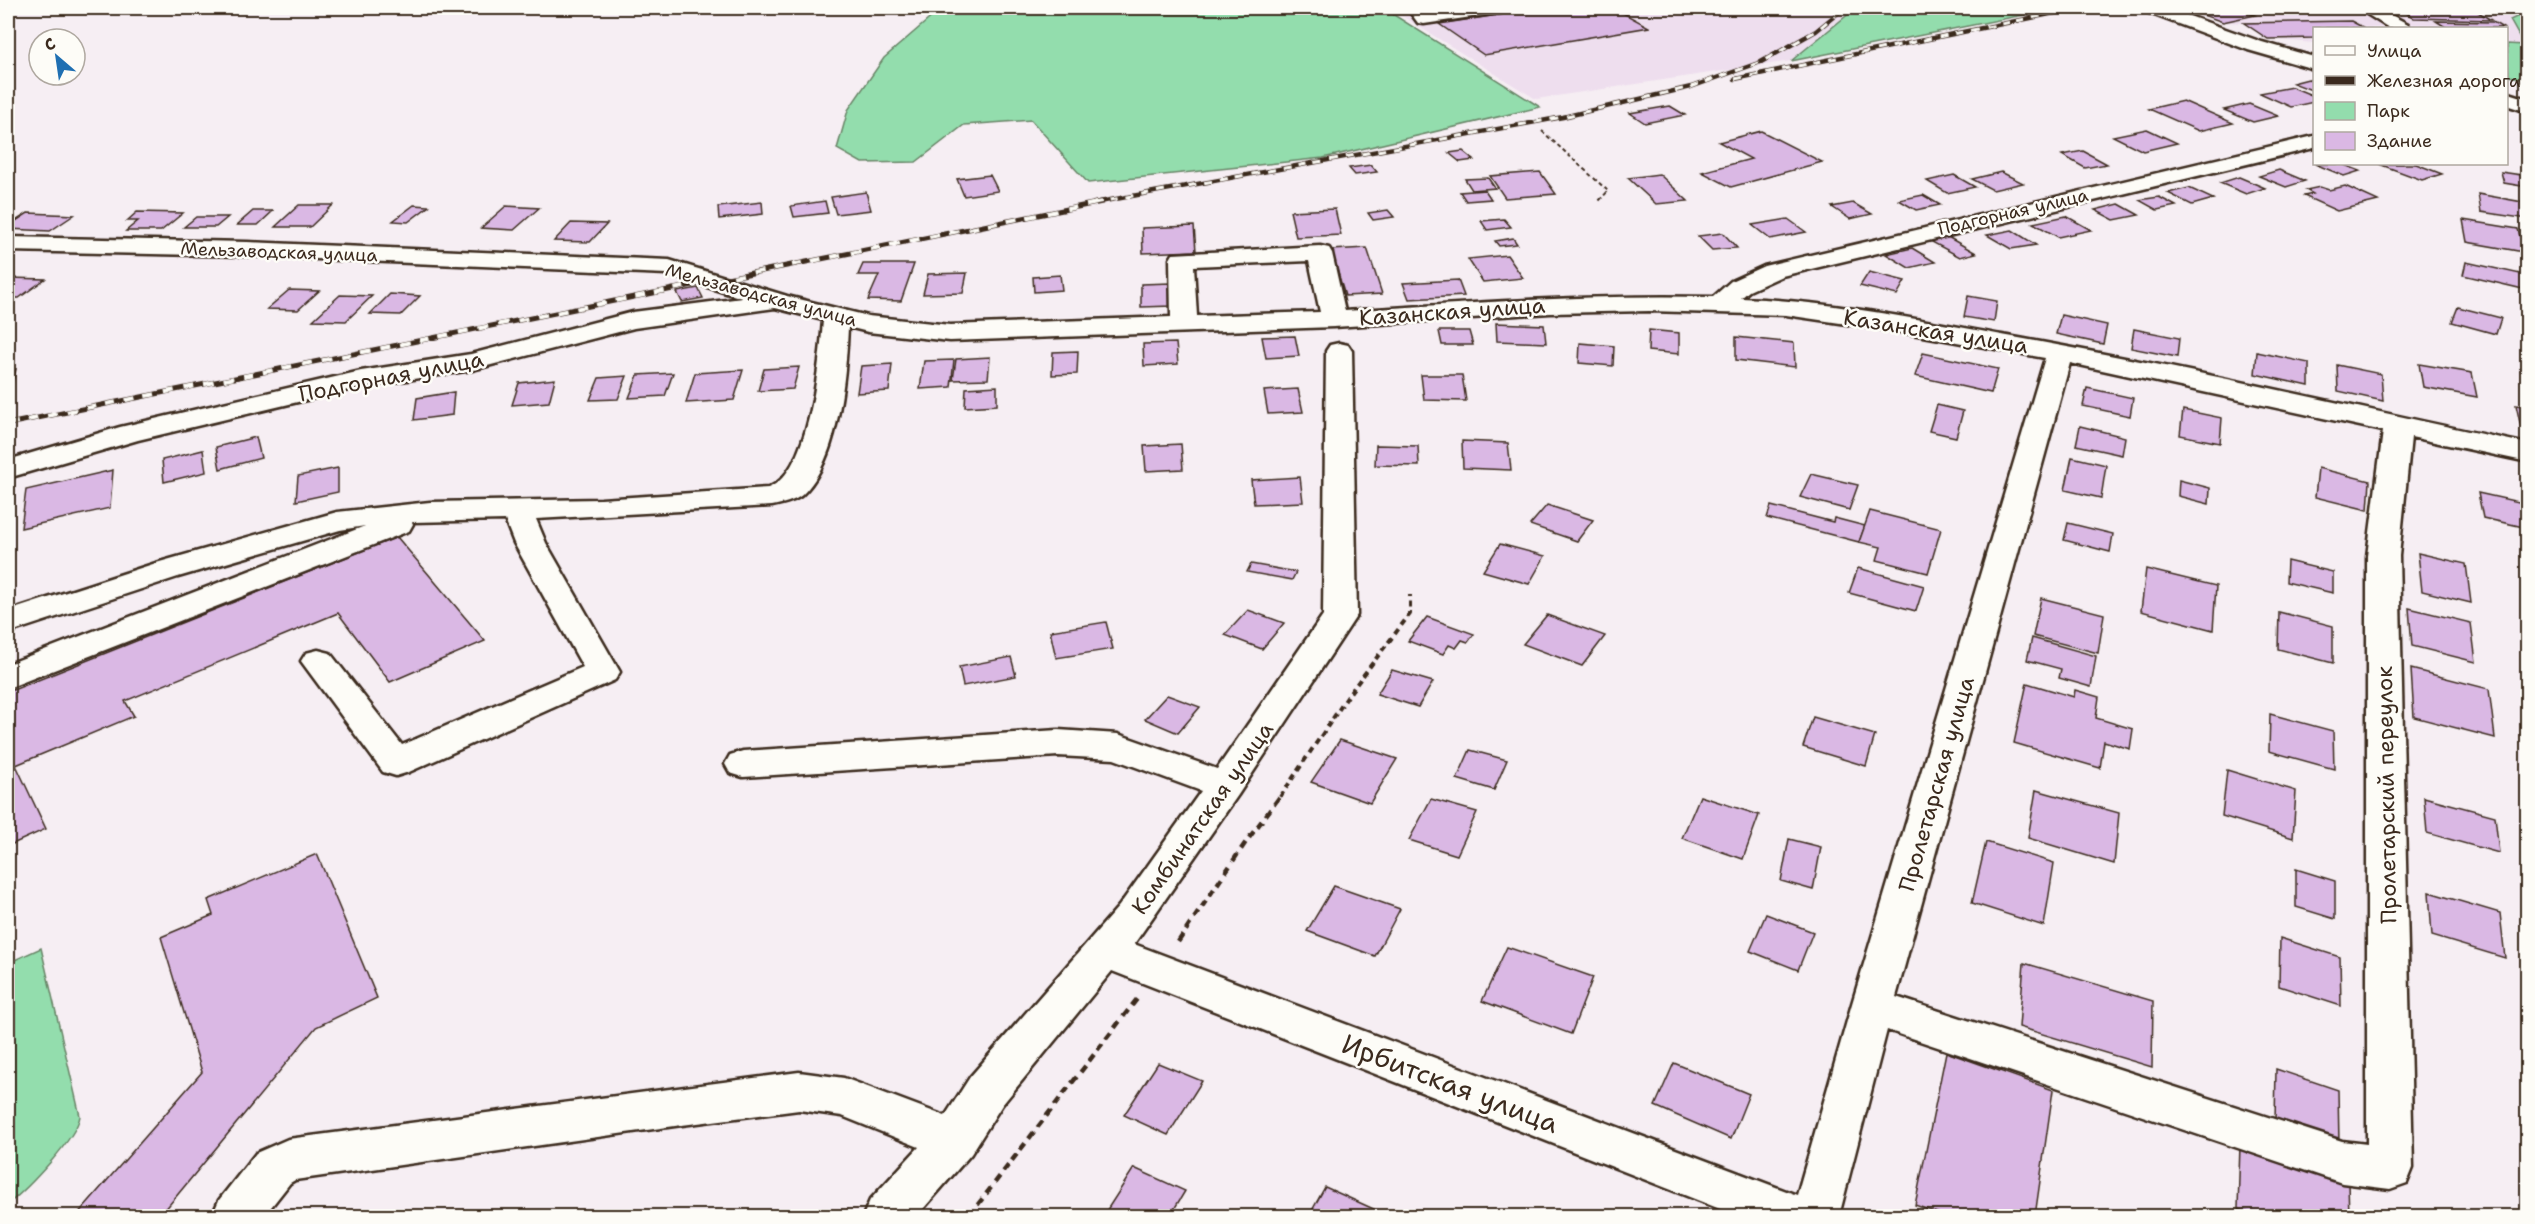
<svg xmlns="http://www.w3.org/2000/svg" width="2535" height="1224" font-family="'Shantell Sans',sans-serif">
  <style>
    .built { fill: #eedeee }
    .green { fill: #93ddad; stroke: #678466; stroke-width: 1.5 }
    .building { fill: #dab8e4; stroke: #3b2a1e; stroke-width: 1.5 }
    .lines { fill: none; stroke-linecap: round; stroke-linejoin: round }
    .minor-casing { stroke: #3b2a1e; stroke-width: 5 }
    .path-far2 { stroke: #3b2a1e; stroke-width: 2; stroke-dasharray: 4 3; stroke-linecap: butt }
    .path-far1 { stroke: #3b2a1e; stroke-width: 4; stroke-dasharray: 6 4.5; stroke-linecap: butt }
    .path { stroke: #3b2a1e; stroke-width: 4.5; stroke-dasharray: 8 6; stroke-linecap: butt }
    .minor { fill: #fdfcf7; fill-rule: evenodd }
    .rail-far1-casing { stroke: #3b2a1e; stroke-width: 4.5 }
    .rail-casing { stroke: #3b2a1e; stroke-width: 5 }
    .rail-far1 { stroke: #fdfcf7; stroke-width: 3; stroke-dasharray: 8; stroke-linecap: butt }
    .rail { stroke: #fdfcf7; stroke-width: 4; stroke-dasharray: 10; stroke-linecap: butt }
    .labels { text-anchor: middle; stroke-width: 5; stroke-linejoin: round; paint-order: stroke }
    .far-street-label { font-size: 18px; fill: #3b2a1e; stroke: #fdfcf7 }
    .street-label { font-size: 22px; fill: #3b2a1e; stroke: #fdfcf7 }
    .near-street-label { font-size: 27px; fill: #3b2a1e; stroke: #fdfcf7 }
  </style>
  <rect width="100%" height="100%" fill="#f6eef3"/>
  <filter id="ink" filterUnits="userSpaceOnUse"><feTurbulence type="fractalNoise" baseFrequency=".0167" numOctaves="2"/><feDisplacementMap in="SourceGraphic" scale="12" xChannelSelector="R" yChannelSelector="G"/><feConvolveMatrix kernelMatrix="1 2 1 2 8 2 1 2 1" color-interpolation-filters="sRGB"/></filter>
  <g filter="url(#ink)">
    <g class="built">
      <polygon points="1389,8 2059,8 1791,61 1536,99"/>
      <polygon points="2183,8 2527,8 2528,12 2510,20 2524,45 2507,44 2506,28 2314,28 2314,43 2268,39 2244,23 2223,22"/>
    </g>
    <g class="green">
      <polygon points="934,8 1383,8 1540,107 1323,158 1088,183 1031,120 964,125 916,162 862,163 837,149 848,110 884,58 935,14"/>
      <polygon points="1856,8 2059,8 1791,61"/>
      <polygon points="2527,12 2528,12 2527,79 2509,76 2507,44 2524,45 2510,20"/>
      <path d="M 41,948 L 80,1116 C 77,1138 26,1190 8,1204 L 8,963 Z"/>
    </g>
    <g class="building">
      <polygon points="1544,8 1614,8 1649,27 1484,55 1439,24"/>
      <polygon points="2183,8 2235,8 2255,15 2223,22"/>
      <polygon points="2399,8 2472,8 2491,20 2414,18"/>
      <polygon points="2351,21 2364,28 2314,28 2314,38 2268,39 2244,23"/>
      <polygon points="2436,21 2493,22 2503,28 2447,28"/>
      <polygon points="2308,79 2314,82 2314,91 2293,83"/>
      <polygon points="2292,87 2314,96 2314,102 2291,107 2260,93"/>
      <polygon points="2183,101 2233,123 2199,131 2149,109"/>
      <polygon points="2249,104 2278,116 2253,122 2224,110"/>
      <polygon points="1670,106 1685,115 1645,123 1630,113"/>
      <polygon points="2147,129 2177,143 2143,151 2113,136"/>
      <polygon points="1761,131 1822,162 1731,187 1702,172 1751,159 1719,142"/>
      <polygon points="1463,151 1474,160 1460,162 1449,153"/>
      <polygon points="2083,151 2107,164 2085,168 2062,155"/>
      <polygon points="2315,164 2342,164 2360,171 2344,176"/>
      <polygon points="2379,164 2416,164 2442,174 2422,180"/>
      <polygon points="1371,165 1377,172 1355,175 1349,168"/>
      <polygon points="2279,170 2305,181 2286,187 2259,176"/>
      <polygon points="1540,172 1556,194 1505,198 1490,176"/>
      <polygon points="2001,172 2023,183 1993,190 1972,179"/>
      <polygon points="2501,172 2528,176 2528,187 2504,183"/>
      <polygon points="1659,174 1688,201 1656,204 1628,178"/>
      <polygon points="990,175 998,191 964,196 957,179"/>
      <polygon points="1954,175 1975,187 1947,193 1927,181"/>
      <polygon points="2239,177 2265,188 2246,194 2220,183"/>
      <polygon points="1488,178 1495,188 1472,190 1465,179"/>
      <polygon points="2345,186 2378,201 2337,211 2304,196 2313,194 2306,190 2320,187 2329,190"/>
      <polygon points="2189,188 2213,199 2192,205 2168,193"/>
      <polygon points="1485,190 1491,199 1466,201 1460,192"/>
      <polygon points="866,192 871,210 836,214 831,197"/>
      <polygon points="2478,194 2528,203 2528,219 2481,212"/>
      <polygon points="1923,195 1940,205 1916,210 1899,200"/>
      <polygon points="2159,197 2176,206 2157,210 2139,200"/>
      <polygon points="825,201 828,213 794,217 791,206"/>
      <polygon points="762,202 763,214 719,219 718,207"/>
      <polygon points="1853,203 1872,214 1850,219 1832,207"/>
      <polygon points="2119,204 2139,215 2114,220 2095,210"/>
      <polygon points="299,205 333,205 310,227 275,227"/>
      <polygon points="414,205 429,206 408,222 393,221"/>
      <polygon points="506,206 539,208 514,230 481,228"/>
      <polygon points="1335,209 1341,235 1296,237 1290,211"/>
      <polygon points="1388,210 1394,217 1373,220 1368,213"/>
      <polygon points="253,211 273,211 258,225 237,225"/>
      <polygon points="137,212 183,213 161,231 126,231 138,221 127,221"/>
      <polygon points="28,213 74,215 50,231 8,229 8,226"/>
      <polygon points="2066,216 2091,230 2058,237 2033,223"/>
      <polygon points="196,217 228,217 216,227 184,227"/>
      <polygon points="1504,219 1511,227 1487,230 1481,221"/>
      <polygon points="1788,219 1806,232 1770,239 1752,225"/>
      <polygon points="2463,220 2518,229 2524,252 2467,242"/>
      <polygon points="571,223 607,224 590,242 554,241"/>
      <polygon points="1194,226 1196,251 1143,253 1142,228"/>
      <polygon points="2012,230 2036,245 2011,249 1987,235"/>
      <polygon points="1723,233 1737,248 1712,250 1698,236"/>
      <polygon points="1946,236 1976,253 1960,257 1930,241"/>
      <polygon points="1513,238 1517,244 1499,246 1495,241"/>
      <polygon points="1367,248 1382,294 1345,296 1331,250"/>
      <polygon points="1912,248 1935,262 1909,268 1886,254"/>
      <polygon points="1507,255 1523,278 1483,282 1468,259"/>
      <polygon points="2466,262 2525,275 2523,289 2463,275"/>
      <polygon points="863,264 914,264 901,301 868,300 879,275 858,275"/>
      <polygon points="1869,272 1905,281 1897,295 1860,286"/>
      <polygon points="967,273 963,293 923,294 928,274"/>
      <polygon points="1060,275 1062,290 1034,292 1033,277"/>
      <polygon points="8,279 9,278 45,279 19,298 8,298"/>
      <polygon points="1458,280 1464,296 1409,299 1403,283"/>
      <polygon points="1171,283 1172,306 1141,307 1141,284"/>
      <polygon points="698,288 703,298 682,302 677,292"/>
      <polygon points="289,290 319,291 298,310 267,309"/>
      <polygon points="390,294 420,296 401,315 370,314"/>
      <polygon points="340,295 372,296 346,321 313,320"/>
      <polygon points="1968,296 1997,301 1994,322 1964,317"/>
      <polygon points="2458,307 2501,318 2496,334 2452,322"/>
      <polygon points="2061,315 2107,325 2103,344 2056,334"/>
      <polygon points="1496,323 1544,325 1546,343 1497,341"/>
      <polygon points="2134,329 2179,338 2177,357 2131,348"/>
      <polygon points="1649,330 1679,333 1679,354 1648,351"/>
      <polygon points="1439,331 1469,331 1473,345 1442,345"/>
      <polygon points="1295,336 1299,356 1266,358 1262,337"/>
      <polygon points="1736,337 1794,343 1795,367 1736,360"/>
      <polygon points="1176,343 1178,364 1144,366 1143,344"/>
      <polygon points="1580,343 1614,346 1613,366 1579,363"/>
      <polygon points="1078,351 1077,374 1052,375 1053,352"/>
      <polygon points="2257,352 2309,363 2309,386 2255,374"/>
      <polygon points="1923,353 1998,369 1991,393 1915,376"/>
      <polygon points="990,357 988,379 953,380 956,359"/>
      <polygon points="954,360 951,387 920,389 924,361"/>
      <polygon points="892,364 889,391 857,393 861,366"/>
      <polygon points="2419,364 2472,373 2477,397 2423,387"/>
      <polygon points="2337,365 2381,374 2383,401 2338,391"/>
      <polygon points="799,367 793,389 758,391 764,369"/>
      <polygon points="16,369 11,389 8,390 8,370"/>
      <polygon points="743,370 734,400 686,403 695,373"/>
      <polygon points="673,373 665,396 629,398 638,375"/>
      <polygon points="1421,375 1462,375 1466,401 1424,400"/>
      <polygon points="627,376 618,399 590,400 599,378"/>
      <polygon points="555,379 549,402 512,405 519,383"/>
      <polygon points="997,386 997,405 965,407 966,388"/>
      <polygon points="2087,388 2133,398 2130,416 2083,406"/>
      <polygon points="1298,389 1303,412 1268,414 1264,391"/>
      <polygon points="454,392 452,415 414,420 417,398"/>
      <polygon points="1937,405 1963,411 1956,437 1929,431"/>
      <polygon points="2516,405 2528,407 2528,428 2521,427"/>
      <polygon points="2183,410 2222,418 2220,443 2180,435"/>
      <polygon points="2080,426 2125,437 2122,455 2076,445"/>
      <polygon points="256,437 261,458 220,469 216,447"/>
      <polygon points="1462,441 1508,443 1511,470 1463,468"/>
      <polygon points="1181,444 1183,469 1146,471 1144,446"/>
      <polygon points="1376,445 1418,446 1419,466 1375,465"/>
      <polygon points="203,450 206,472 164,482 162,460"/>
      <polygon points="2072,457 2106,465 2101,498 2065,490"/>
      <polygon points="338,468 338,492 296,501 298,476"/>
      <polygon points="2318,468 2370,481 2368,510 2315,497"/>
      <polygon points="113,470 110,508 21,528 26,490"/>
      <polygon points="1811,474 1858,485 1849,510 1800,497"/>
      <polygon points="1300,477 1303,502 1254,504 1251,480"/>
      <polygon points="2179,480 2210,488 2209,504 2178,496"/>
      <polygon points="2478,493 2528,504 2528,528 2483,518"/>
      <polygon points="1547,505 1593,520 1577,541 1530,525"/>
      <polygon points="1771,506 1833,522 1834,518 1865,526 1859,542 1767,518"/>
      <polygon points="1870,511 1941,529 1928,573 1877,560 1881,547 1859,542"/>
      <polygon points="2068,523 2113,534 2110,552 2064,540"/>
      <polygon points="397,537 485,641 390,682 338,613 125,701 134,716 16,765 46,829 8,846 8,692"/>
      <polygon points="1500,544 1545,556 1529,584 1483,571"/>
      <polygon points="2418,553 2466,564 2471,603 2422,591"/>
      <polygon points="2287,561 2333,572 2333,593 2286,582"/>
      <polygon points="1251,564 1296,572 1292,580 1247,572"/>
      <polygon points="1858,568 1924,586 1916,611 1849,593"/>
      <polygon points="2146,569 2216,586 2213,630 2141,611"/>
      <polygon points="2041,598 2104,614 2098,653 2033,636"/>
      <polygon points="2409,608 2471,623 2476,662 2412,646"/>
      <polygon points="1248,610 1284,623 1262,649 1225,635"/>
      <polygon points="2279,612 2333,626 2333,663 2278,649"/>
      <polygon points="1547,615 1605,636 1582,666 1523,644"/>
      <polygon points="1427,617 1474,634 1468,642 1462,640 1456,648 1449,645 1443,654 1408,641"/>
      <polygon points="1106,622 1113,649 1056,658 1050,631"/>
      <polygon points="2032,638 2096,656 2091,687 2059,678 2061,669 2027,660"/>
      <polygon points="1011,657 1016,676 963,686 959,667"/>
      <polygon points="2411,669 2489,689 2495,738 2414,717"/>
      <polygon points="1392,670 1433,682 1418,707 1377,694"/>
      <polygon points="2027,683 2074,697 2075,690 2099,697 2096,718 2133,729 2130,749 2104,741 2100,768 2014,743"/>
      <polygon points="1167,695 1200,707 1178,733 1145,719"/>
      <polygon points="2270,714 2333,731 2334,769 2269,751"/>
      <polygon points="1813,717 1875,735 1866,766 1803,747"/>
      <polygon points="1340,740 1397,759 1370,803 1311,782"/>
      <polygon points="1470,750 1507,760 1494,790 1457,779"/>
      <polygon points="2227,770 2296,791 2293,838 2222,816"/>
      <polygon points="2036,790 2119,813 2114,864 2028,838"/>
      <polygon points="1700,796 1759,815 1743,859 1682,838"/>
      <polygon points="2424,797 2495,816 2499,853 2427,833"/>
      <polygon points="1431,799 1477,812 1457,855 1409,840"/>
      <polygon points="1789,839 1821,847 1813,890 1781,881"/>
      <polygon points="1986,842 2054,863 2044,926 1972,903"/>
      <polygon points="317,854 377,998 316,1027 160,1216 76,1216 202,1072 161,937 213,915 208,900"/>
      <polygon points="2296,869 2335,881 2335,919 2296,907"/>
      <polygon points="1334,886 1400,909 1375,956 1307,931"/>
      <polygon points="2429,892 2500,913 2505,958 2432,936"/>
      <polygon points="1766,914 1813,932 1798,970 1750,951"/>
      <polygon points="2280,938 2340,957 2341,1006 2279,986"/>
      <polygon points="1507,947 1593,977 1571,1034 1482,1001"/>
      <polygon points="2024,963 2153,1001 2152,1067 2019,1027"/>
      <polygon points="1946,1052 2053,1090 2035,1216 1945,1216 1915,1205"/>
      <polygon points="1158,1063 1202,1081 1168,1135 1124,1115"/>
      <polygon points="1674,1063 1749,1094 1731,1139 1655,1106"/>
      <polygon points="2276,1069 2338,1090 2339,1145 2275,1122"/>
      <polygon points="2240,1145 2348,1183 2349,1216 2258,1216 2238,1209"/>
      <polygon points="1134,1168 1185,1191 1170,1216 1103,1216"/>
      <polygon points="1325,1187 1389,1216 1309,1216"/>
    </g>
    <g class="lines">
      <g class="minor-casing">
        <g id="minor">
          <polygon points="1407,8 1425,8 1429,13 1465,8 1508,8 1505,12 1499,13 1424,24 1418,23"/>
          <polygon points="2143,8 2167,8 2262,42 2314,57 2314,69 2248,50 2146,12"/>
          <polygon points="2357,8 2378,8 2408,24 2410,28 2389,28"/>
          <polygon points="2506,92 2528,99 2528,112 2506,105"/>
          <path d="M 2314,136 L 2314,148 L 1782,276 L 1749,291 L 1741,298 C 1829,301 1916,319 2002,335 C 2179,366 2353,407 2528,444 L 2528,462 L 2411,437 L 2399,556 L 2413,1168 L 2407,1183 L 2390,1189 L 2342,1183 L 1887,1030 L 1839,1216 L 1738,1216 L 1112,971 L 1002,1105 L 971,1154 L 917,1216 L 863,1216 L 870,1200 L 919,1147 L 842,1116 L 799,1110 L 682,1125 L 295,1180 L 290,1183 L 264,1216 L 212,1216 L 219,1200 L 256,1153 L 288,1139 L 799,1072 L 844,1078 L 945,1116 L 970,1077 L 1119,906 L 1201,791 L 1114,759 L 1058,756 L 743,777 L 730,773 L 725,764 L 730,755 L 743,751 L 1058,730 L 1118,734 L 1217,769 L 1323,615 L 1326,351 L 1330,345 L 1339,343 L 1348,345 L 1352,351 L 1357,615 L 1238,795 L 1134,944 L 1797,1195 L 1851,1007 L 2045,358 L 1901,332 L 1786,315 L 1649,311 L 1550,313 L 1334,327 L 950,341 L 868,332 L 848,327 C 846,374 839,461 802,495 C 795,501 782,504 772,506 L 536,519 L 546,543 L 620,672 L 615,680 L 409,772 L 396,776 L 383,772 L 301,661 L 306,653 L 318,650 L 330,653 L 402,745 L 583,667 L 514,543 L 505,520 L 412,522 L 413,524 L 409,531 L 8,688 L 8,664 L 365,526 L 340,530 L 178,577 L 8,633 L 8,611 L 156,563 L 337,512 L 430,502 L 601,499 L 768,488 C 810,473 820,360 823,320 L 775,308 L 634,328 L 472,370 L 361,387 L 138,440 L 8,478 L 8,460 L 120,427 L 361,371 L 471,354 L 633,312 L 742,298 L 667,274 L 247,256 L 8,251 L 8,237 L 247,242 L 669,260 L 787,296 L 868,316 L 950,325 L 1171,317 L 1170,259 L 1173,254 L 1320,246 L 1329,248 L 1332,253 L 1345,311 C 1468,303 1590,294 1713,297 L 1731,281 L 1764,266 ZM 1309,261 L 1320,312 L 1197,316 L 1194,266 ZM 2070,363 L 2383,431 L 2367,556 L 2367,1144 L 2342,1141 L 1896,997 Z"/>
        </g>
      </g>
      <polyline class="path-far2" points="1542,131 1608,191 1599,201"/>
      <polyline class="path-far1" points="1280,797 1352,690 1410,614 1410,595"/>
      <g class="path">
        <polyline points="1178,942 1246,842 1281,795"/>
        <polyline points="969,1216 1137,999"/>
      </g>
      <use href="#minor" class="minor"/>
      <g class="rail-far1-casing">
        <g id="rail-far1">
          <polyline points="1735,79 2079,8"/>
          <polyline points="1094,203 1563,117 1691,87 1761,62 1816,31 1844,8"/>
        </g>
      </g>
      <g class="rail-casing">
        <polyline id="rail" points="8,424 1102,202"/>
      </g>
      <use href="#rail-far1" class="rail-far1"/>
      <use href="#rail" class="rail"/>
    </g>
  </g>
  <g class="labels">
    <g class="far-street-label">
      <text transform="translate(2013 212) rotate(-13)" y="6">Подгорная улица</text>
      <text transform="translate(279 252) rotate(2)" y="6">Мельзаводская улица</text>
      <text transform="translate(761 295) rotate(15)" y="6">Мельзаводская улица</text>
    </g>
    <g class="street-label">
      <text transform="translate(1452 311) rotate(-4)" y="8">Казанская улица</text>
      <text transform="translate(1936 331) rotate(9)" y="8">Казанская улица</text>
      <text transform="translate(391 376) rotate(-11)" y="8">Подгорная улица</text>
      <text transform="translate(1936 784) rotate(-74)" y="8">Пролетарская улица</text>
      <text transform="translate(2386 795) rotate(-91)" y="8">Пролетарский переулок</text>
      <text transform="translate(1202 818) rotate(-55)" y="8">Комбинатская улица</text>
    </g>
    <g class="near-street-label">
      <text transform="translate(1450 1084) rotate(21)" y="9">Ирбитская улица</text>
    </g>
  </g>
  <rect width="2535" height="1224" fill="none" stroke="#fdfcf7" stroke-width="30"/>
  <rect x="15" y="15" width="2505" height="1194" fill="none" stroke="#3b2a1e" stroke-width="2" filter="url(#ink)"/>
  <rect x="2313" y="27" width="195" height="138" fill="#fdfcf7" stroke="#afa8a0" stroke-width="1.5"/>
  <rect x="2325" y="46" width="30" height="9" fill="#fdfcf7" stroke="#afa8a0" stroke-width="1.5"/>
  <text x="2367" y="57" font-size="18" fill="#3b2a1e">Улица</text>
  <rect x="2325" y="76" width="30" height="9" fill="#3b2a1e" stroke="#afa8a0" stroke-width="1.5"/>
  <text x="2367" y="87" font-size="18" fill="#3b2a1e">Железная дорога</text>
  <rect x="2325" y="102" width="30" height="18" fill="#93ddad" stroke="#afa8a0" stroke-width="1.5"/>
  <text x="2367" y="117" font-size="18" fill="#3b2a1e">Парк</text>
  <rect x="2325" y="132" width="30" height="18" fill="#dab8e4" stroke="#afa8a0" stroke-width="1.5"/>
  <text x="2367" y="147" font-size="18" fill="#3b2a1e">Здание</text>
  <g transform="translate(57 57) rotate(331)"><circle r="28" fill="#fdfcf7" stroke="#afa8a0" stroke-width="1.5"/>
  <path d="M0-4.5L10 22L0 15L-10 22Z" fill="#1f6fb2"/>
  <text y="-9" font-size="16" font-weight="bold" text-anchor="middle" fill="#3b2a1e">С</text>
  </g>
</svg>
